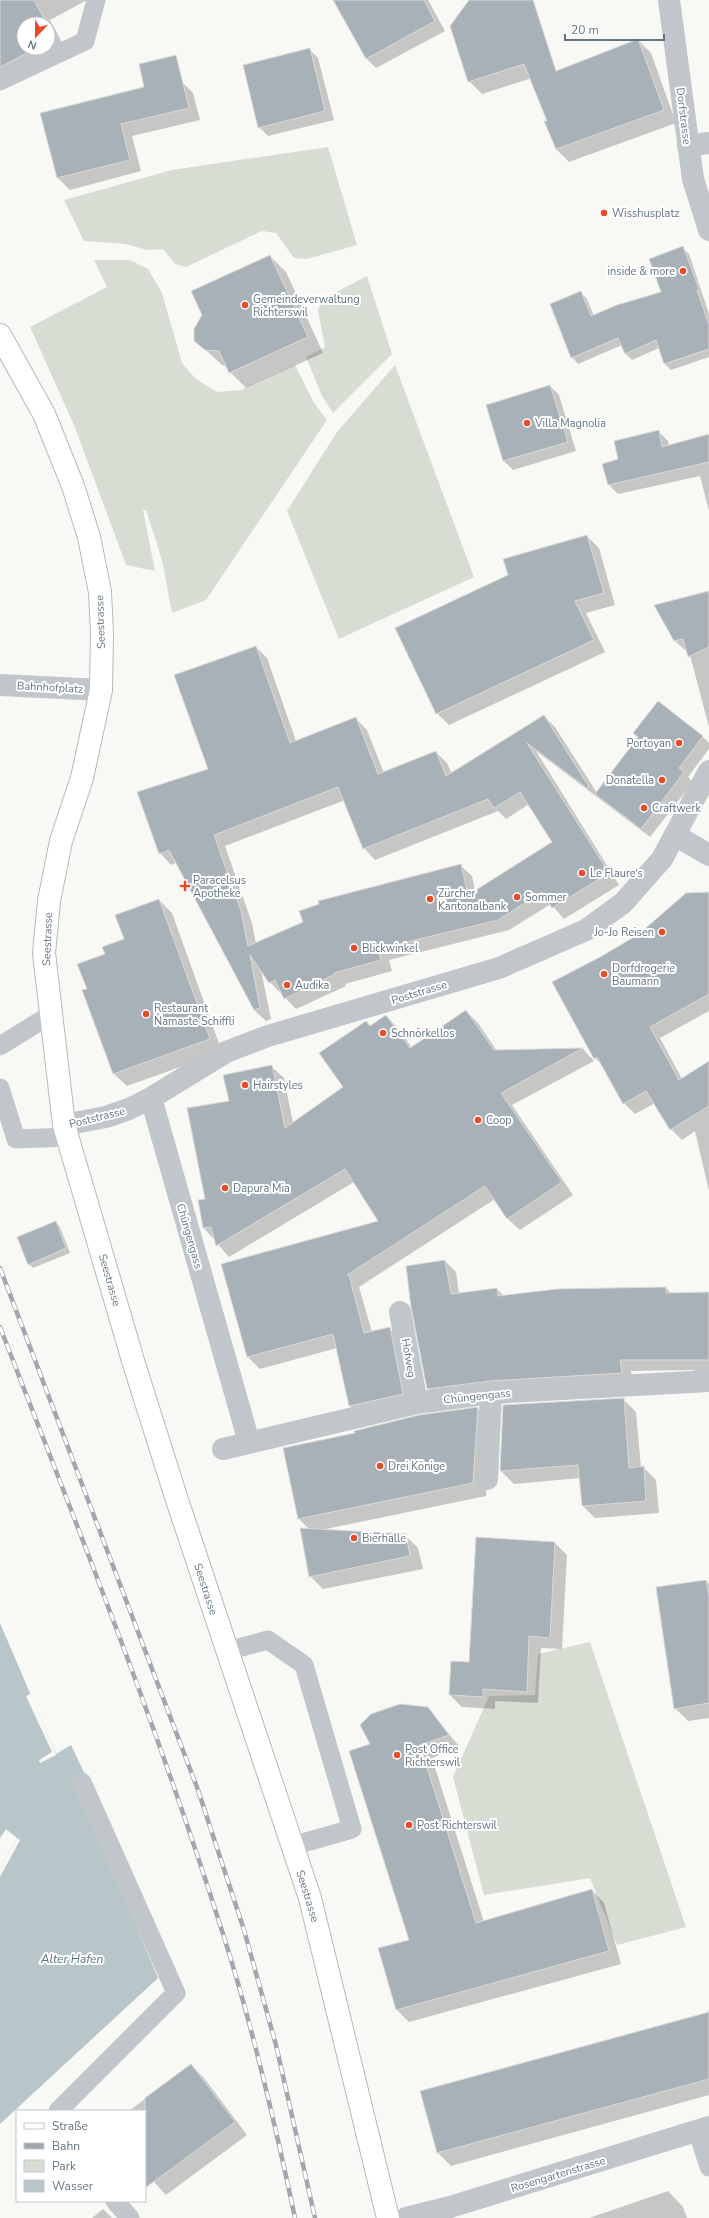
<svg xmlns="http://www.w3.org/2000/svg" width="709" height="2218" font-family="'Nunito Sans',sans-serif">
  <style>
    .green { fill: #d8ddd4 }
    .water { fill: #b8c6c9 }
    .pier { fill: #f8f8f5 }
    .shadow { fill: #0003; fill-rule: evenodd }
    .building { fill: #a8b1b7; stroke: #dadad8; fill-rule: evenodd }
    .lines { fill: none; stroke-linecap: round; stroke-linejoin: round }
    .primary-casing { stroke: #b4babe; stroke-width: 24 }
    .service { stroke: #c1c6ca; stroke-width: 19 }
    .minor { stroke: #c1c6ca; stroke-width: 22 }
    .primary { stroke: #fff; stroke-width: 22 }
    .rail-casing { stroke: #a0a8ae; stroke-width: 4.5 }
    .rail { stroke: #fff; stroke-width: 3; stroke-dasharray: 9; stroke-linecap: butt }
    .poi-dot { fill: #e84c26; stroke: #fff; stroke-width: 1.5 }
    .labels { text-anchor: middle; stroke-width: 4; stroke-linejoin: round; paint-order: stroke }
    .street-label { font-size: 11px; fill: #627581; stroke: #fff }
    .poi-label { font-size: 11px; fill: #627581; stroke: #fff; text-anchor: start }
    .water-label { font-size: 12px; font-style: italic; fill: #5e757c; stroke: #fff }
  </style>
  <rect width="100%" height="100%" fill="#f8f8f5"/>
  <g class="green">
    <polygon points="328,147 357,245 307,259 294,258 276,233 262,231 186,267 175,264 163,249 147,250 126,244 84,241 64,200 172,170"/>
    <polygon points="94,260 130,260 148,269 162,293 182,363 196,379 217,392 241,390 295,365 314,403 327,420 206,600 172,613 162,560 146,510 143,510 155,571 126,565 74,425 30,327 107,287"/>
    <polygon points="367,276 392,354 333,413 322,396 306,357 325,347 318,310 323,299"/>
    <polygon points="395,365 474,577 339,639 287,511 337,432"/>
    <polygon points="590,1642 686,1927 617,1945 590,1878 484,1895 453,1777 489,1696 535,1695 538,1654"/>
  </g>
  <polygon class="water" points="0,1623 56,1754 71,1745 101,1808 89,1814 158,1978 0,2124 0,1868 17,1838 6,1829 0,1838"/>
  <g class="pier">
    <polygon points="31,1694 56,1755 40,1763 39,1760 52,1752 26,1696"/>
    <polygon points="17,1838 20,1840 0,1877 0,1868"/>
  </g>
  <g class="shadow">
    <path d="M 0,0 L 87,0 L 50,20 L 66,50 L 0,86 ZM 24,24 L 48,24 L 48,48 L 24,48 Z"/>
    <polygon points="334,0 428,0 445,31 376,68 366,58"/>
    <polygon points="470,0 519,0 554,71 482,94 469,81"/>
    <polygon points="638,40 651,53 676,123 569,162 556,149"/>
    <polygon points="309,49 318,58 334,120 268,136 259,127"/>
    <polygon points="181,81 193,93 200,120 132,136 141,171 70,190 58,178 41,114"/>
    <polygon points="683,248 689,254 709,314 709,357 671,370 664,363 659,348 632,360 626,354 622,345 578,364 572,357 581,293 587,299 594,316 662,293"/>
    <polygon points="270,256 286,272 323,353 246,388 230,372 227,366 222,365 195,340"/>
    <polygon points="550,386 559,395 576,451 513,470 504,461 487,406"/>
    <polygon points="658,431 668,441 669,446 709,435 709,511 700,476 618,494 608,484 619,460"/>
    <polygon points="587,536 599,548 615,605 586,613 605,652 449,725 437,713 509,575"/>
    <polygon points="709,592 709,727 691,659 687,650 685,650 675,641"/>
    <path d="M 256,647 L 267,658 L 296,741 L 356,719 L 367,730 L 384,773 L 436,752 L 447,763 L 452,774 L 544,716 L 555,727 L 597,793 L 639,738 L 658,702 L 703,737 L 709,743 L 709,749 L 688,777 L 693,782 L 650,837 L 536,751 L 619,885 L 564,919 L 551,904 L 509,930 L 389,960 L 392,971 L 345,984 L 346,986 L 296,1009 L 270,982 L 261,970 L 271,1019 L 266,1021 L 254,1010 L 177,862 L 171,865 L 160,853 L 209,769 ZM 345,800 L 364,848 L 375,860 L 498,811 L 506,819 L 529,804 L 554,843 L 475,891 L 472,876 L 460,865 L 256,944 L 252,923 L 225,846 Z"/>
    <polygon points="709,893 709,1011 660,1038 682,1079 709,1062 709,1191 695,1131 682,1140 671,1129 655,1103 635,1114 624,1103 603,1066 595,1058 603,957"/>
    <polygon points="159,900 172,913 222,1052 127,1086 114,1074 88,989 106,954 125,940"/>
    <polygon points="466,1011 478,1023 497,1051 583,1049 594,1061 512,1105 573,1195 520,1230 508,1219 495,1199 359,1287 372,1332 390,1329 402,1341 414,1405 362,1418 350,1406 337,1348 260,1369 248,1357 380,1221 354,1182 229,1257 204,1228 206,1200 230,1102 272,1067 284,1078 293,1123 344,1088 366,1022 371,1027 386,1016 398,1028 412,1048"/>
    <polygon points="56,1222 60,1227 70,1253 33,1268 29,1264"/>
    <polygon points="445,1261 456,1272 459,1294 497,1289 504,1296 666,1288 672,1294 709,1293 709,1380 704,1380 694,1370 631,1371 632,1384 439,1399 428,1389"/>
    <polygon points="623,1399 636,1412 641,1468 643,1467 656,1480 659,1513 595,1518 583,1506 580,1478 514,1484 501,1471"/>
    <polygon points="477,1408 490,1421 486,1496 321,1530 405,1535 418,1548 423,1569 323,1589 310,1576 310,1530 299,1519 356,1434"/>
    <polygon points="555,1543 567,1555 562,1649 541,1648 538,1703 495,1701 495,1709 462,1707 450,1695"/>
    <polygon points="706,1581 709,1584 709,1718 688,1721 675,1708 658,1588"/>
    <polygon points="427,1708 460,1747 432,1758 484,1922 592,1890 604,1903 621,1964 409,2022 397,2010 410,1940 371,1745"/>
    <polygon points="709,2013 709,2095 451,2166 438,2153 421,2092"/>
    <polygon points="191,2065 204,2078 247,2135 166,2195 145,2172 145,2111 129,2111"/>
    <polygon points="668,2191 683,2207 687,2218 589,2218"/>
    <polygon points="103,2209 112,2218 92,2218"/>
  </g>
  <g class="building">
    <polygon points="0,0 34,0 47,24 24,24 24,48 36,48 0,67"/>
    <polygon points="333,0 424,0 435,21 366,59"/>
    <polygon points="469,0 533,0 556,71 638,39 664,110 556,149 544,121 547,121 524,64 468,82 450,26"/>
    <polygon points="310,48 325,111 258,128 243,65"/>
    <polygon points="176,55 189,108 121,124 130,160 57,178 40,113 144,87 139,64"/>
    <polygon points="683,246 699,289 697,290 709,325 709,349 664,364 656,340 625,354 618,338 571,358 550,304 581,291 591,316 617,305 661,292 649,259"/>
    <polygon points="270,255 308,337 229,373 219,351 205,350 194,341 194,329 202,315 191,291"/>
    <polygon points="550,385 568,442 503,461 486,405"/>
    <polygon points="659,430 662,447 709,434 709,462 608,485 602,464 618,459 614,441"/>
    <polygon points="587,535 604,593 575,601 594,640 436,714 395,628 508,575 503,559"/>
    <polygon points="709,591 709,647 688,657 683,639 674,641 654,605"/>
    <path d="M 256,646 L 290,743 L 356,717 L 378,774 L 436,751 L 446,776 L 544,715 L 589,787 L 587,788 L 527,743 L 609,873 L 552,908 L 542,892 L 498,920 L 378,949 L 381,960 L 334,973 L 335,974 L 284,999 L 275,980 L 269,983 L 250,955 L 260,1008 L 254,1010 L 169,850 L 159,854 L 137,792 L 208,769 L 174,675 ZM 338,787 L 363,849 L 488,799 L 494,808 L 520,792 L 552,842 L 468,895 L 461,864 L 318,901 L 319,904 L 299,911 L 303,922 L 248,946 L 241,911 L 214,835 Z"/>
    <polygon points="658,701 703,736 679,768 684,772 641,829 595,794 638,737 633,733"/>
    <polygon points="709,892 709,994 650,1027 679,1080 709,1061 709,1106 670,1130 646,1091 623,1104 597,1057 594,1059 552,982 602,956 639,934 686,893"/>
    <polygon points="159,899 210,1039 113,1074 82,990 87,989 77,964 105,954 102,947 124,939 115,915"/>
    <polygon points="466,1010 494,1050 583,1048 501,1093 562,1182 507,1219 485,1186 347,1275 349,1275 364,1333 390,1327 403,1394 349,1406 333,1334 247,1357 221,1264 378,1221 345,1169 216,1246 211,1227 203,1228 198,1200 205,1199 187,1108 229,1101 223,1075 272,1065 285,1128 343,1087 319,1053 366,1021 370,1026 386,1015 410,1048"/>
    <polygon points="56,1221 66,1248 28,1265 17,1237"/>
    <polygon points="445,1260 451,1294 497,1288 498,1296 557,1289 666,1287 666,1293 709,1292 709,1360 620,1360 622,1373 490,1381 427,1389 411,1307 406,1266"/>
    <polygon points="624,1398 629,1468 644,1466 646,1501 582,1506 578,1465 500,1471 503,1405"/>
    <polygon points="478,1407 473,1483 298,1519 283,1448 355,1433 354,1431 419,1415"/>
    <polygon points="300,1528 406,1534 410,1556 309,1577"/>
    <polygon points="476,1537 555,1542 550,1638 529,1636 527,1692 483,1689 483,1697 449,1695 451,1661 469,1662"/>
    <polygon points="706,1580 709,1597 709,1703 674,1709 656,1587"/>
    <polygon points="400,1704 428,1707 449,1735 420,1745 476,1923 592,1889 609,1951 396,2010 378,1948 409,1940 349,1751 370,1744 360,1725 371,1714"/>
    <polygon points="709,2012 709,2079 437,2153 420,2091"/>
    <polygon points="191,2064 235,2122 145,2188 145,2098"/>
  </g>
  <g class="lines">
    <g class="primary-casing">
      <polyline id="primary" points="0,335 44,414 73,486 89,537 100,592 102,633 101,690 82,778 61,841 49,901 44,953 64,1125 134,1364 177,1500 310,1898 388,2218"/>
    </g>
    <g class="service">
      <polyline points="0,81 85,41 96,0"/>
      <polyline points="0,1046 50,1015"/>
      <polyline points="0,1088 16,1139 68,1137"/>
      <polyline points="227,1651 268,1640 304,1665 352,1829 292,1846"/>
      <polyline points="58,2111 176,1993 82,1782"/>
      <polyline points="698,2132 709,2167"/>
      <polyline points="115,2201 130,2218"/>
    </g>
    <g class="minor">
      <polyline points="669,0 693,179 709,230"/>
      <polyline points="688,146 709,143"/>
      <polyline points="0,685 101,690"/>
      <polyline points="675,835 709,855"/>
      <polyline points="151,1098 249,1442"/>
      <polyline points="64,1125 106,1117 129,1109 151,1098 226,1052 268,1036 499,968 586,930 623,903 662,859 709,771"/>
      <polyline points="400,1312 417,1403"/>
      <polyline points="223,1449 417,1403 491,1393 709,1381"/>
      <polyline points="487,1479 491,1393"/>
      <polyline points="406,2218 450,2207 709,2127"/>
    </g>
    <use href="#primary" class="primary"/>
    <g class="rail-casing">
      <g id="rail">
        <polyline points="0,1268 198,1790 244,1930 276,2045 315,2218"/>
        <path d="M 0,1327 C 78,1528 158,1728 223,1934 C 253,2027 275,2123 295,2218"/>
      </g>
    </g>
    <use href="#rail" class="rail"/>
  </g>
  <g class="poi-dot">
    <circle cx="604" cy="213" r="4"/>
    <circle cx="683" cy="271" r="4"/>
    <circle cx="245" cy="305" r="4"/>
    <circle cx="527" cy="423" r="4"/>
    <circle cx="679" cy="743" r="4"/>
    <circle cx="662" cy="780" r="4"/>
    <circle cx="644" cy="808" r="4"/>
    <circle cx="582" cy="873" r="4"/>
    <path d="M183 880h4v4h4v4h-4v4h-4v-4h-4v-4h4z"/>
    <circle cx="517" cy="897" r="4"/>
    <circle cx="430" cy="899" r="4"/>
    <circle cx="662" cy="932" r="4"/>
    <circle cx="354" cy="948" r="4"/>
    <circle cx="604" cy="974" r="4"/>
    <circle cx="287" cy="985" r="4"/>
    <circle cx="146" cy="1014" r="4"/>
    <circle cx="383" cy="1033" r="4"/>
    <circle cx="245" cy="1085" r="4"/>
    <circle cx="478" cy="1120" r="4"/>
    <circle cx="225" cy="1188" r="4"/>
    <circle cx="380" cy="1466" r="4"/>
    <circle cx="354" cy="1538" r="4"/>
    <circle cx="397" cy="1755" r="4"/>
    <circle cx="409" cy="1825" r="4"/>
  </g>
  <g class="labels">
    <g class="street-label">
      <text transform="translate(684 116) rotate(83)" y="4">Dorfstrasse</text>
      <text transform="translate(100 622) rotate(-92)" y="4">Seestrasse</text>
      <text transform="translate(50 687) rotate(3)" y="4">Bahnhofplatz</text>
      <text transform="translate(47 939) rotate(-88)" y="4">Seestrasse</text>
      <text transform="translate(419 992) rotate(-17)" y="4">Poststrasse</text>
      <text transform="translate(97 1117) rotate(-14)" y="4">Poststrasse</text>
      <text transform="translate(190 1236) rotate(74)" y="4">Chüngengass</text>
      <text transform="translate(110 1280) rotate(74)" y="4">Seestrasse</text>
      <text transform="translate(409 1358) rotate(80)" y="4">Hofweg</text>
      <text transform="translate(477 1396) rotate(-6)" y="4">Chüngengass</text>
      <text transform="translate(206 1589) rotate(72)" y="4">Seestrasse</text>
      <text transform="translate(308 1896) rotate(73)" y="4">Seestrasse</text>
      <text transform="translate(558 2174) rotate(-17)" y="4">Rosengartenstrasse</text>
    </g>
    <g class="poi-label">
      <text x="612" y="217">Wisshusplatz</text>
      <text x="675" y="275" text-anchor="end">inside &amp; more</text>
      <text x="253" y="303">Gemeindeverwaltung<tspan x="253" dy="13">Richterswil</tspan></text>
      <text x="535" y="427">Villa Magnolia</text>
      <text x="671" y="747" text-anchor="end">Portoyan</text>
      <text x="654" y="784" text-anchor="end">Donatella</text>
      <text x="652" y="812">Craftwerk</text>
      <text x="590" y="877">Le Flaure‘s</text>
      <text x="193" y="884">Paracelsus<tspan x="193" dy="13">Apotheke</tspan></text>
      <text x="438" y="897">Zürcher<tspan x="438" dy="13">Kantonalbank</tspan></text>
      <text x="525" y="901">Sommer</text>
      <text x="654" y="936" text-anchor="end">Jo-Jo Reisen</text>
      <text x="362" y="952">Blickwinkel</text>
      <text x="612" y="972">Dorfdrogerie<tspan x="612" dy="13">Baumann</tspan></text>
      <text x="295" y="989">Audika</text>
      <text x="154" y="1012">Restaurant<tspan x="154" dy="13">Namaste Schiffli</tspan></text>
      <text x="391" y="1037">Schnörkellos</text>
      <text x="253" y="1089">Hairstyles</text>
      <text x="486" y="1124">Coop</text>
      <text x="233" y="1192">Dapura Mia</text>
      <text x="388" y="1470">Drei Könige</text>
      <text x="362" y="1542">Bierhalle</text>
      <text x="405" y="1753">Post Office<tspan x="405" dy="13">Richterswil</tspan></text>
      <text x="417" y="1829">Post Richterswil</text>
    </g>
    <g class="water-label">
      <text x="72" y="1963">Alter Hafen</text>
    </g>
  </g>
  <rect x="16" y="2110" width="130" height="92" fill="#ffffff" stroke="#c0c8cd"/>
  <rect x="24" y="2123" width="20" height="6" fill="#ffffff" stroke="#c0c8cd"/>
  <text x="52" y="2130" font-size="12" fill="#627581">Straße</text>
  <rect x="24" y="2143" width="20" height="6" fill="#a0a8ae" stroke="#c0c8cd"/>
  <text x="52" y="2150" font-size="12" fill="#627581">Bahn</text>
  <rect x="24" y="2160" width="20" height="12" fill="#d8ddd4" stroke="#c0c8cd"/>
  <text x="52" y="2170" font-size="12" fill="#627581">Park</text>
  <rect x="24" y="2180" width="20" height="12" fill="#b8c6c9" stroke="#c0c8cd"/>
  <text x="52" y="2190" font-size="12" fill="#627581">Wasser</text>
  <g transform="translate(36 36) rotate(202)"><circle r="19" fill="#ffffff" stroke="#c0c8cd"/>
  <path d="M0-3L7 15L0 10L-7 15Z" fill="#e84c26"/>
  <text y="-6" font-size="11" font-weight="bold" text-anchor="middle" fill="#627581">N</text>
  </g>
  <path d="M565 34v6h99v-6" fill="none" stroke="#627581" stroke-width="2"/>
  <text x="571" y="34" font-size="12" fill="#627581" stroke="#ffffff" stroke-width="3" paint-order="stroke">20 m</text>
</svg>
